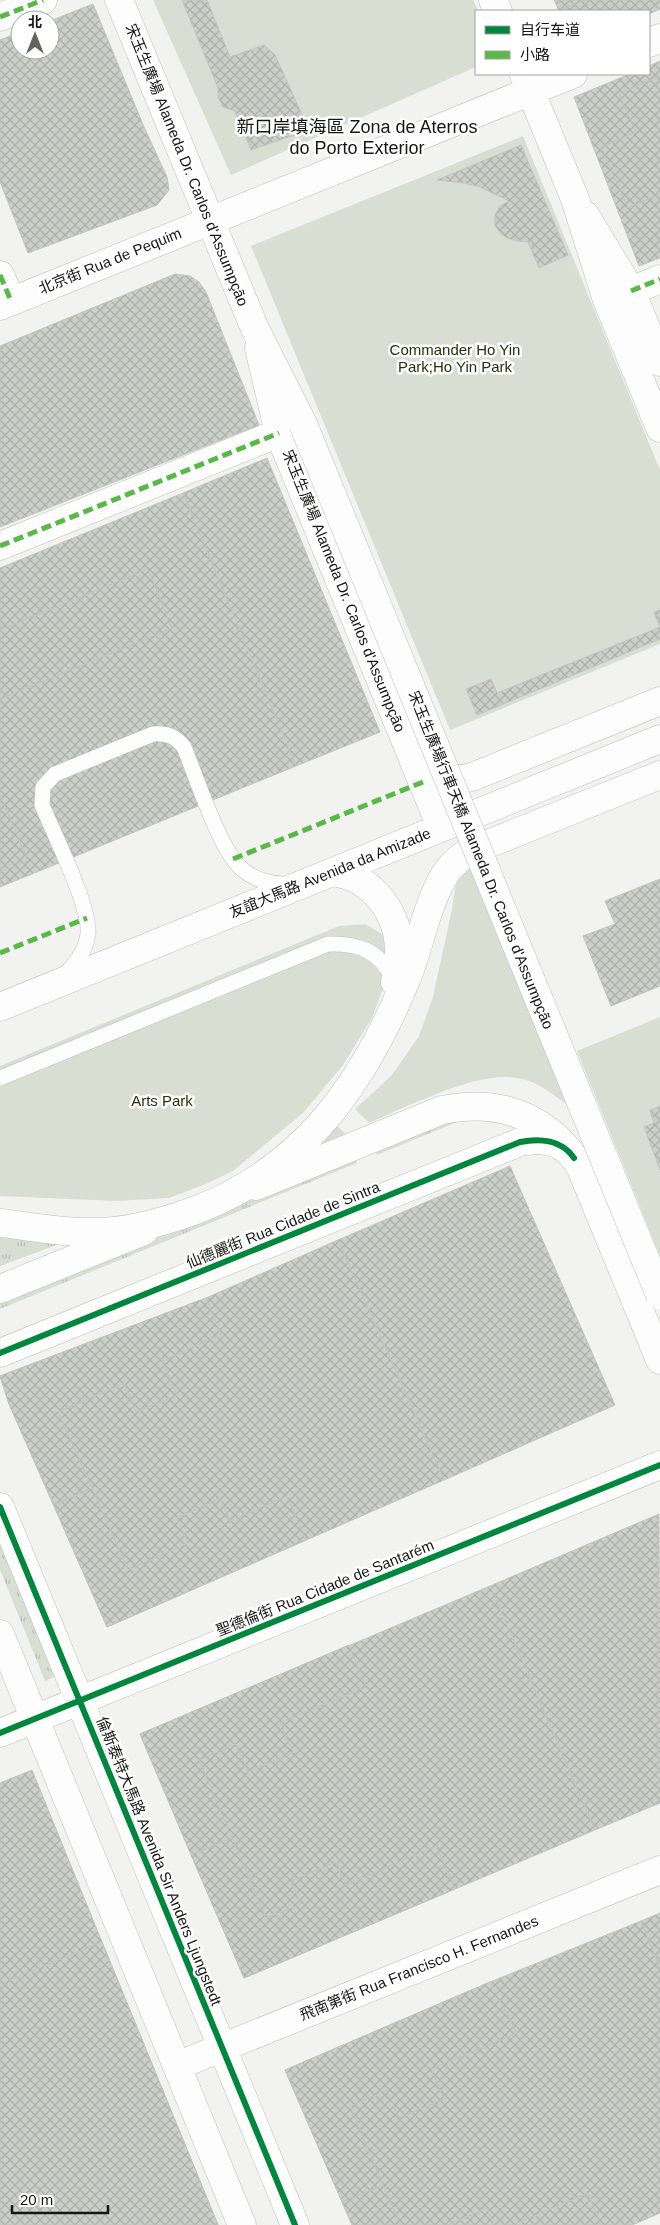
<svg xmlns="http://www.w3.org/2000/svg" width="660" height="2225" font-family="Helvetica,'Noto Sans SC',sans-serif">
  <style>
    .grass { fill: url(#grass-tufts) }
    .park { fill: #d9ded3 }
    .building { fill: url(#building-cross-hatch); stroke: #c3c4c2 }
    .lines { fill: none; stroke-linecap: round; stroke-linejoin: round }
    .lane-casing { stroke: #bebfbe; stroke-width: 16 }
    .street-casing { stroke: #bebfbe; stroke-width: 29 }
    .secondary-casing { stroke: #bebfbe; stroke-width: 29 }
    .primary-casing { stroke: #bebfbe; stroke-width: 29 }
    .lane { stroke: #fdfdfd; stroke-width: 15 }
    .street { stroke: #fdfdfd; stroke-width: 28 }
    .secondary { stroke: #fdfdfd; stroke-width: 28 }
    .primary { stroke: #fdfdfd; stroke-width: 28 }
    .secondary-bridge-casing { stroke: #bebfbe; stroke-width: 29; stroke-linecap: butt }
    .secondary-bridge { stroke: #fdfdfd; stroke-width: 28 }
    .quiet { stroke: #58b947; stroke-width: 5; stroke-dasharray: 10 5; stroke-linecap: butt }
    .cycleway-casing { stroke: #fff; stroke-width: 9 }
    .cycleway { stroke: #00873e; stroke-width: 6 }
    .labels { text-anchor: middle; stroke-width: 5; stroke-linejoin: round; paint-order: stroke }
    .street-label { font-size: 15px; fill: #161715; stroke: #fff }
    .park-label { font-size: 15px; fill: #223307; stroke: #fff }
    .quarter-label { font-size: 18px; fill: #161715; stroke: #fff }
  </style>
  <defs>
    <pattern id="grass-tufts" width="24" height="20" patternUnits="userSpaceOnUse" patternTransform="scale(1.25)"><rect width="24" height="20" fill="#d9ded3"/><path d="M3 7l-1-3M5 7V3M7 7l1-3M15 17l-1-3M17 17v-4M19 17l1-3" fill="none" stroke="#babeb4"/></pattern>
    <pattern id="building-cross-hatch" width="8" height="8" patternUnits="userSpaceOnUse" patternTransform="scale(1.25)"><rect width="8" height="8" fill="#cccec8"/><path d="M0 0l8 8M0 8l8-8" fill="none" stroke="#aeb0ab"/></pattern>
  </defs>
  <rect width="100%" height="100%" fill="#f2f3f1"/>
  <g class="grass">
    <polygon points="453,1114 457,1122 377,1155 374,1145"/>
    <polygon points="353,1153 357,1163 0,1309 0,1299"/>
    <polygon points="0,1236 67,1241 0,1266"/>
    <polygon points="0,1539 54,1677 45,1681 0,1570"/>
  </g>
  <g class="park">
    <polygon points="153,0 473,0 478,11 476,11 476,67 231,175"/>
    <polygon points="523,136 660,470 660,644 450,730 251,246"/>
    <path d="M 480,861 L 579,1115 C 561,1100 541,1082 517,1078 C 476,1071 407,1107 369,1123 L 355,1109 L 392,1075 L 419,1036 L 433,997 L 452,909 L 457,876 Z"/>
    <polygon points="365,924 387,937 385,983 372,1018 343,1065 303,1113 233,1171 206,1184 169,1198 115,1201 0,1196 0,1066 339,926"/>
    <polygon points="660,1017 660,1256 577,1051"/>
    <polygon points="336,1125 346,1134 303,1153"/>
  </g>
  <g class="building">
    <polygon points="182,0 207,0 230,57 264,45 275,55 309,130 251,150 235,111 223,107 218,97 218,88"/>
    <polygon points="554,0 660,0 660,9 649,14 649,11 559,11"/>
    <polygon points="558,0 586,0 562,9"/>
    <polygon points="93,4 144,127 167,177 169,190 157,205 28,253 0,182 0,40 20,32 20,50 50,50 50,21"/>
    <polygon points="660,61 660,258 639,266 574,97 630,74 649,74 649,66"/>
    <polygon points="660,76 660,194 628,208 601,147 636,132 619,94"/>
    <polygon points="521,145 568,255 539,268 528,242 512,240 502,235 495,226 495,215 500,206 509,201 480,187 464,183 437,180"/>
    <polygon points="175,274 190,276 199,282 206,292 259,425 0,527 0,346"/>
    <polygon points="267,458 380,732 296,766 183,493"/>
    <polygon points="183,493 296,766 0,887 0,568"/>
    <polygon points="148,569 172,628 0,699 0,630"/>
    <polygon points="660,610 660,639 477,715 466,689 491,679 497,693 660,627 654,612"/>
    <polygon points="0,794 28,861 0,872"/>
    <polygon points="660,879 660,986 611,1006 583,936 615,924 605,901"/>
    <polygon points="660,1106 660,1170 644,1127 654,1123 650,1110"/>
    <polygon points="510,1166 615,1405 444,1480 338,1240"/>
    <polygon points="338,1240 444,1480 107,1627 9,1404 0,1376 206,1298"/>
    <polygon points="206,1298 221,1334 162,1361 177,1395 136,1412 124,1383 58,1412 92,1488 54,1505 9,1404 0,1376"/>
    <polygon points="92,1488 128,1570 188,1543 177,1518 220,1498 230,1521 287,1496 306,1540 107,1627 54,1505"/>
    <polygon points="659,1514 660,1803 595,1830 490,1586"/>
    <polygon points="490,1586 595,1830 244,1978 140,1734"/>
    <polygon points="349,1645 366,1687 280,1723 293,1753 248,1772 236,1744 199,1760 232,1838 191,1855 140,1734"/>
    <polygon points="32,1770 102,1942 218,2225 0,2225 0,1783"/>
    <polygon points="232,1838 266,1918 301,1904 291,1881 336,1862 346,1885 436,1846 455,1889 244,1978 191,1855"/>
    <polygon points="660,1913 660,1968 641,1921"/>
    <polygon points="641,1921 660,1968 660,2213 632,2225 352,2225 285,2070 490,1982"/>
    <polygon points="102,1942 218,2225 0,2225 0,1984"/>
    <polygon points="490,1982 517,2033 431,2069 444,2099 399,2118 387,2090 350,2106 383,2185 342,2202 285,2070"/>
    <polygon points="383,2185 401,2225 352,2225 342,2202"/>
    <polygon points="588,2193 601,2225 512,2225"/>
    <polygon points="487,2208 494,2225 448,2225"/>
  </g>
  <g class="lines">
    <g class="lane-casing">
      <g id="lane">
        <path d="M 63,976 C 75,965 86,950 88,934 C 91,908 53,832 42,805 L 43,787 L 55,774 L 153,734 C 167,733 175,736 184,747 C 196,776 220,851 242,869 C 254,880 273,885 289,884"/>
        <path d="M 0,1078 L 328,944 C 360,943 379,951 394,980"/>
      </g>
    </g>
    <g class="street-casing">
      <g id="street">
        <polyline points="0,17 43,0"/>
        <polyline points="585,215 631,291 660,362"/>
        <polyline points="0,275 11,301"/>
        <polyline points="631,291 660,279"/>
        <polyline points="259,348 279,433 441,827"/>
        <polyline points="0,546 279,433"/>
        <path d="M 428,771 C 441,780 457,781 472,777 L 660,701"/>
        <path d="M 256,1186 L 442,1110 C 500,1098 547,1116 580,1166 L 660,1360"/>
        <polyline points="0,1289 144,1231"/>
        <path d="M 0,1353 L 520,1142 C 540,1138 562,1140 574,1158"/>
        <polyline points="0,1507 295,2225"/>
        <polyline points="0,1634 242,2225"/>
        <polyline points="0,1733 660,1465"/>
        <polyline points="177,2066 660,1870"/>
      </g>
    </g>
    <g class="secondary-casing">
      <g id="secondary">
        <polyline points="119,0 255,329 303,424"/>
        <polyline points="493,0 498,11"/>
        <polyline points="649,43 660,38"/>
        <polyline points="524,75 575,199 607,300 660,428"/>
        <polyline points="0,306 573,74"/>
      </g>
    </g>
    <g class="primary-casing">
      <g id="primary">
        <path d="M 333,872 C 372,877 399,913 399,951 C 399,961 397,972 395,982"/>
        <polyline points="0,1007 660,739"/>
        <path d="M 0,1223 C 28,1226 58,1232 86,1232 C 116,1233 148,1226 176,1217 C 297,1179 362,1089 408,975 C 420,944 429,896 448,870 C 454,863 461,857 468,852 L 660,775"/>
      </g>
    </g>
    <use href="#lane" class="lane"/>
    <use href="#street" class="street"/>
    <use href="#secondary" class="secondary"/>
    <use href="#primary" class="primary"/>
    <g class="secondary-bridge-casing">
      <polyline id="secondary-bridge" points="303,424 660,1295"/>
    </g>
    <use href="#secondary-bridge" class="secondary-bridge"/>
    <g class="quiet">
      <polyline points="0,17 43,0"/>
      <polyline points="0,275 11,301"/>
      <polyline points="631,291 660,279"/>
      <polyline points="0,546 279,433"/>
      <polyline points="233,859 423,782"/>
      <polyline points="0,953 87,918"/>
    </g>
    <g class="cycleway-casing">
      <g id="cycleway">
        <path d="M 0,1353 L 520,1142 C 540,1138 562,1140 574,1158"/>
        <polyline points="0,1507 295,2225"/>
        <polyline points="0,1733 660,1465"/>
      </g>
    </g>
    <use href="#cycleway" class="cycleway"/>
  </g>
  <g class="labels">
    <g class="street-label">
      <text transform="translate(187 165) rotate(68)" y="5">宋玉生廣場 Alameda Dr. Carlos d'Assumpção</text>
      <text transform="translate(110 261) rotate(-22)" y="5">北京街 Rua de Pequim</text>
      <text transform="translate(344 591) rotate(68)" y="5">宋玉生廣場 Alameda Dr. Carlos d'Assumpção</text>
      <text transform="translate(481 860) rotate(68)" y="5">宋玉生廣場行車天橋 Alameda Dr. Carlos d'Assumpção</text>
      <text transform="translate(330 873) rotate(-22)" y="5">友誼大馬路 Avenida da Amizade</text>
      <text transform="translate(283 1225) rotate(-22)" y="5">仙德麗街 Rua Cidade de Sintra</text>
      <text transform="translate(325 1588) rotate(-22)" y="5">聖德倫街 Rua Cidade de Santarém</text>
      <text transform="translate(159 1861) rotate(68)" y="5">倫斯泰特大馬路 Avenida Sir Anders Ljungstedt</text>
      <text transform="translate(419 1968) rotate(-22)" y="5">飛南第街 Rua Francisco H. Fernandes</text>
    </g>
    <g class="park-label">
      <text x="455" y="355">Commander Ho Yin<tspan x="455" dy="17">Park;Ho Yin Park</tspan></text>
      <text x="162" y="1106">Arts Park</text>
    </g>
    <g class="quarter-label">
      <text x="357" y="133">新口岸填海區 Zona de Aterros<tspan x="357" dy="21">do Porto Exterior</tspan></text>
    </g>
  </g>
  <rect x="475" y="10" width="175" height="65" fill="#ffffff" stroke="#a2a2a1"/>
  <rect x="485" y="26" width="25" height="8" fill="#00873e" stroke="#a2a2a1"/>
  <text x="520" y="35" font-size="15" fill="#161715">自行车道</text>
  <rect x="485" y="51" width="25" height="8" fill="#58b947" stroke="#a2a2a1"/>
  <text x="520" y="60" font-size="15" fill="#161715">小路</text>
  <g transform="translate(35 35)"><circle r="24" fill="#ffffff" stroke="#a2a2a1"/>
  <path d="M0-4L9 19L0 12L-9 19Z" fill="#636462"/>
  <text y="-8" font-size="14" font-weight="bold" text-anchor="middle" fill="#161715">北</text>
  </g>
  <path d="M12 2205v8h96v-8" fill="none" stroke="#161715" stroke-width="2.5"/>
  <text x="20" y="2205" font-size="15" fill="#161715" stroke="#ffffff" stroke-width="4" paint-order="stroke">20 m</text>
</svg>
